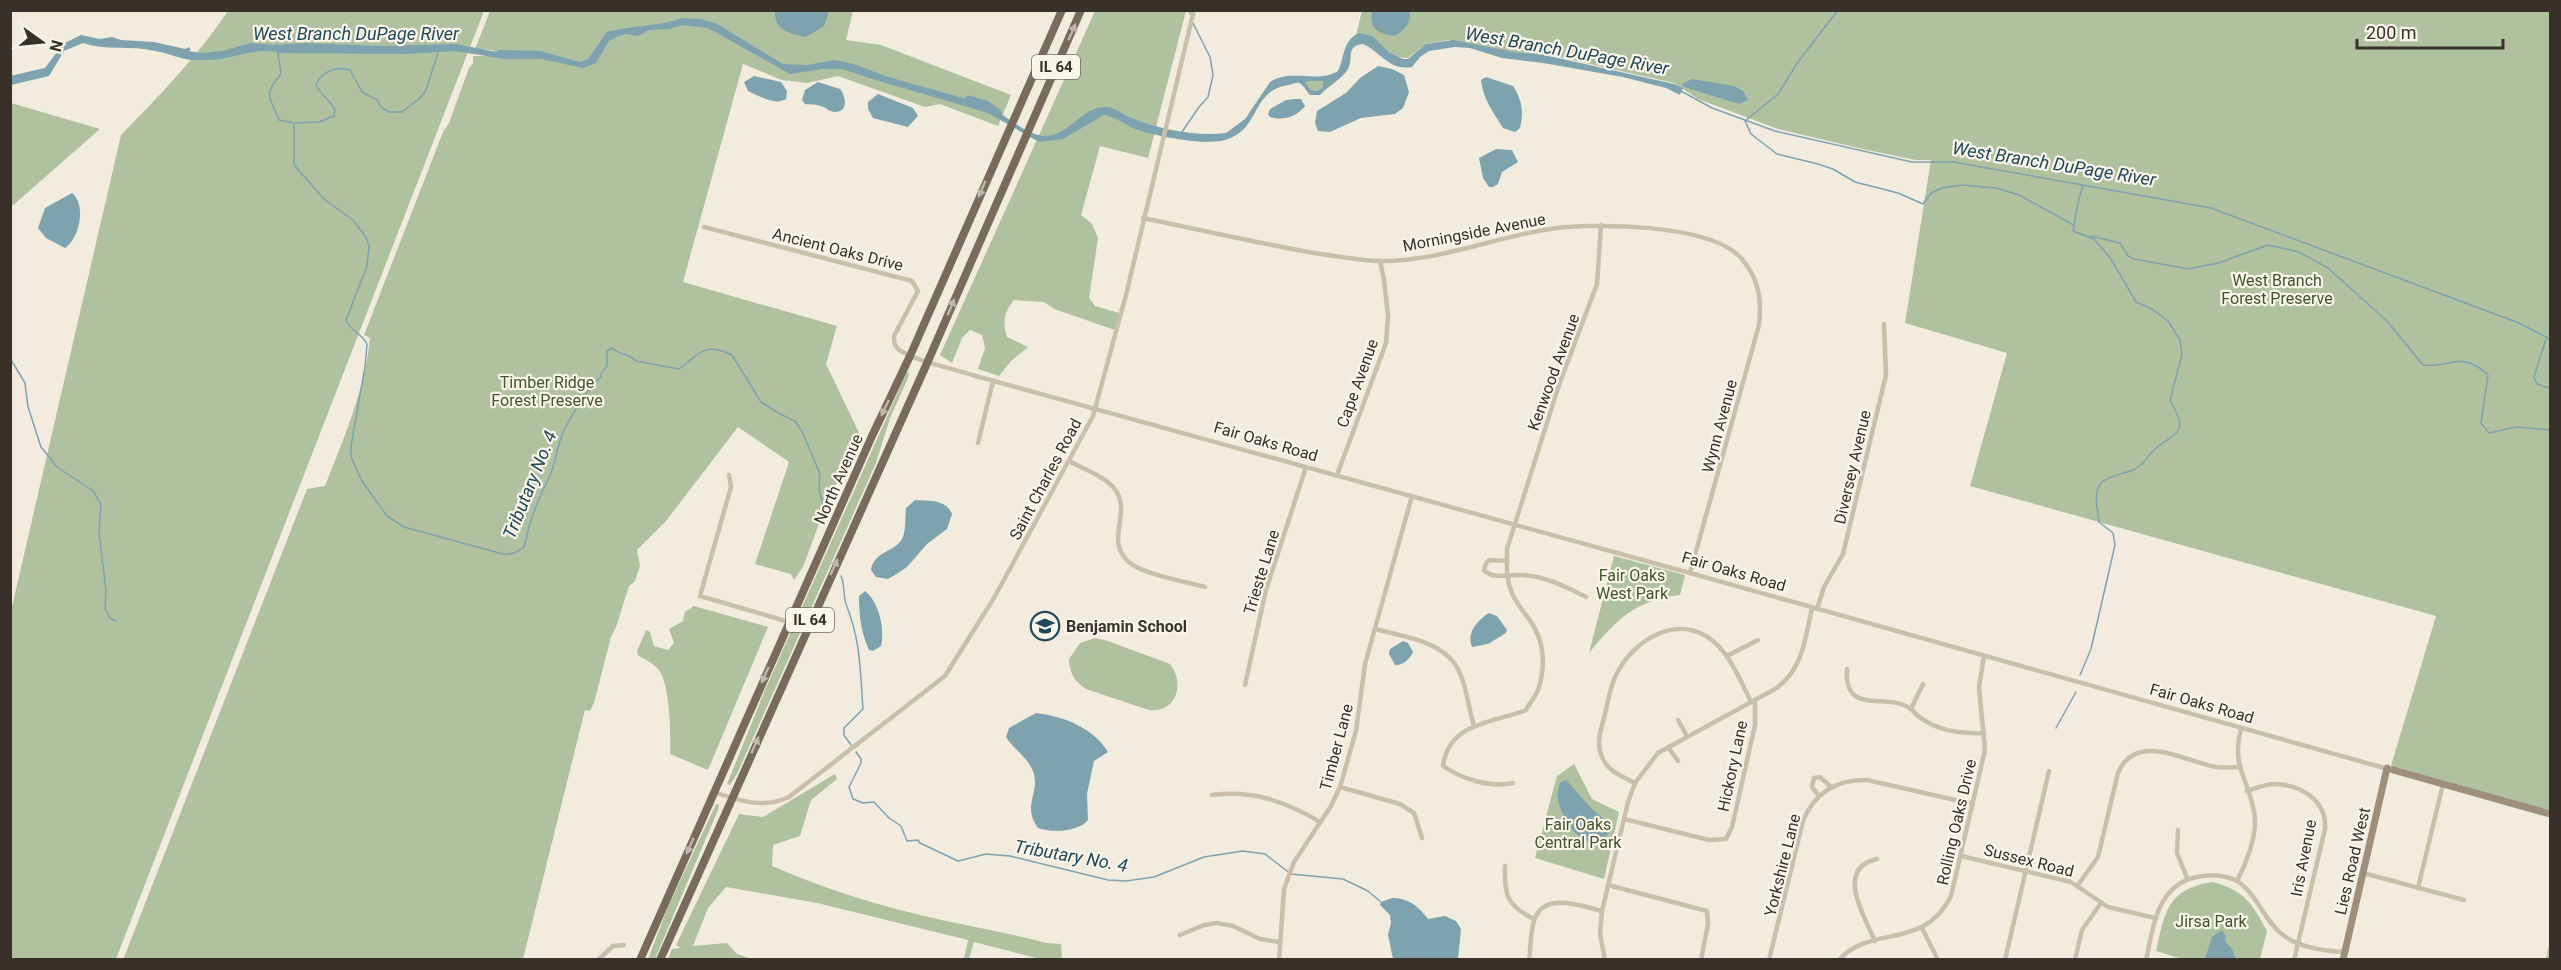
<svg xmlns="http://www.w3.org/2000/svg" width="2561" height="970" font-family="Roboto,sans-serif">
  <style>
    .green { fill: #afc19f }
    .water { fill: #7ea3ae; fill-rule: evenodd }
    .lines { fill: none; stroke-linecap: round; stroke-linejoin: round }
    .stream { stroke: #7ea3ae; stroke-width: 1.5 }
    .river { stroke: #7ea3ae; stroke-width: 9 }
    .street { stroke: #cabfaa; stroke-width: 4.5 }
    .secondary { stroke: #9e8e7c; stroke-width: 7 }
    .primary { stroke: #796b5b; stroke-width: 8 }
    .oneway { fill: #c0b7aa }
    .labels { text-anchor: middle; stroke-width: 4.5; stroke-linejoin: round; paint-order: stroke }
    .shield { fill: #faf5eb; stroke: #726c64; stroke-width: 1.5 }
    .shield-label { font-size: 15px; font-weight: bold; fill: #38312a }
    .street-label { font-size: 16px; fill: #38312a; stroke: #faf5eb }
    .park-label { font-size: 16px; fill: #40552e; stroke: #faf5eb }
    .poi-label { font-size: 16px; font-weight: bold; fill: #38312a; stroke: #faf5eb; text-anchor: start }
    .water-label { font-size: 18px; font-style: italic; fill: #204a58; stroke: #faf5eb }
  </style>
  <rect width="100%" height="100%" fill="#f2ecde"/>
  <g class="green">
    <path d="M 1362,10 L 2550,11 L 2550,814 L 2390,769 L 2436,616 L 1970,486 L 2007,353 L 1905,323 L 1931,160 L 1916,160 L 1867,150 L 1778,129 L 1698,99 L 1674,83 L 1554,56 L 1512,52 L 1448,40 L 1426,44 L 1408,58 C 1387,59 1382,37 1356,36 Z"/>
    <path d="M 228,11 L 484,11 L 116,959 L 11,960 L 11,611 L 121,135 C 161,94 196,58 228,11 Z"/>
    <path d="M 490,11 L 853,11 L 846,40 L 881,45 L 1011,95 L 998,126 L 940,104 L 925,107 L 838,76 L 807,83 L 782,80 L 743,64 L 683,282 L 837,326 L 826,364 L 861,437 L 826,505 L 803,567 L 794,580 L 791,574 L 755,564 L 789,462 L 738,427 L 666,521 L 637,550 L 640,566 L 635,581 L 629,586 L 616,627 L 611,637 L 594,703 L 590,711 L 585,710 L 523,959 L 123,960 L 307,489 L 325,486 C 344,438 365,389 370,338 L 364,335 L 443,132 L 449,123 L 469,68 L 473,64 L 473,56 L 490,56 L 494,50 L 475,49 Z"/>
    <path d="M 1095,11 L 1186,11 L 1148,158 L 1100,146 L 1081,215 L 1092,224 L 1098,238 L 1089,298 L 1095,306 L 1119,313 L 1115,330 L 1054,309 L 1044,302 L 1014,300 C 1004,313 1002,321 1007,337 L 1028,347 L 1011,361 L 999,376 L 978,369 L 985,348 L 982,335 L 970,330 L 962,338 L 952,363 L 940,355 Z"/>
    <polygon points="1308,81 1323,81 1323,87 1317,91 1311,90 1306,83"/>
    <polygon points="11,103 100,129 11,207 10,103"/>
    <polygon points="907,372 909,373 908,378 890,418 876,463 737,774 730,785 727,784 765,690"/>
    <path d="M 1614,556 L 1685,575 L 1680,595 C 1634,601 1617,619 1589,653 Z"/>
    <path d="M 694,606 L 768,627 L 708,770 L 670,754 C 671,735 670,682 658,669 C 653,663 644,659 638,655 L 637,651 L 646,630 L 650,632 L 654,646 L 668,650 L 674,643 L 669,629 L 683,621 L 685,612 Z"/>
    <path d="M 1095,638 L 1108,641 L 1170,664 C 1185,683 1177,713 1149,710 L 1086,689 C 1074,681 1070,674 1069,659 L 1080,643 Z"/>
    <polygon points="1574,764 1592,799 1619,812 1604,879 1535,858 1557,776"/>
    <path d="M 835,774 L 837,779 L 811,800 L 800,836 L 773,845 L 772,866 C 818,886 866,902 916,914 C 959,925 1003,931 1046,943 L 1061,944 L 1062,959 L 1040,959 L 974,942 L 969,959 L 964,959 L 968,940 L 817,903 L 726,887 L 708,908 L 693,946 L 727,943 L 737,954 L 752,959 L 668,959 L 672,949 L 681,948 L 676,945 L 739,814 L 763,817 Z"/>
    <polygon points="716,804 719,805 718,810 655,959 648,959 668,907"/>
    <path d="M 2212,882 C 2244,890 2252,903 2267,931 L 2260,959 L 2182,959 L 2156,951 C 2165,912 2167,889 2212,882 Z"/>
  </g>
  <g class="water">
    <path d="M 775,11 L 775,10 L 829,11 L 824,26 L 806,37 C 790,34 774,30 775,11 Z"/>
    <path d="M 1372,11 L 1409,11 C 1413,22 1404,30 1395,36 C 1378,34 1369,29 1372,11 Z"/>
    <path d="M 682,18 L 701,19 L 717,24 L 783,64 L 807,65 L 834,60 L 854,64 L 885,76 L 991,106 C 1003,115 1028,135 1043,136 C 1069,137 1081,107 1105,107 C 1115,107 1122,114 1131,118 C 1159,129 1196,137 1226,133 L 1245,119 L 1270,82 C 1291,68 1317,84 1338,71 C 1345,57 1342,41 1359,33 L 1372,36 L 1389,52 L 1403,59 L 1408,59 L 1426,44 L 1453,40 L 1514,52 L 1540,54 L 1674,84 L 1683,88 L 1680,95 L 1666,88 L 1623,77 L 1543,63 L 1502,58 L 1470,48 L 1455,47 L 1429,51 L 1420,57 L 1412,67 C 1389,71 1381,52 1363,44 C 1345,46 1354,58 1348,69 C 1343,78 1327,87 1320,95 L 1310,95 C 1307,92 1304,86 1301,84 C 1298,81 1292,84 1288,85 C 1251,91 1261,127 1228,139 C 1208,147 1153,136 1133,128 C 1123,123 1115,117 1104,115 L 1063,139 L 1039,142 L 988,113 L 869,78 L 842,69 L 823,69 L 790,74 L 708,28 L 682,25 L 670,29 L 649,30 L 638,36 L 626,34 L 618,36 L 609,41 L 596,63 L 583,68 L 541,59 L 505,59 L 455,51 L 405,54 L 279,53 C 262,48 244,54 226,58 C 217,60 205,60 194,60 C 187,61 164,52 155,51 C 130,45 106,51 83,43 L 64,51 L 49,76 L 11,85 L 10,76 L 45,68 L 63,44 L 81,35 L 100,39 L 112,37 L 121,40 L 154,42 L 185,49 L 189,47 L 191,50 L 188,51 L 202,53 L 223,51 L 250,43 L 274,45 L 305,43 L 380,46 L 456,44 L 497,52 L 499,50 L 540,51 L 580,62 L 588,59 L 607,32 C 632,25 659,27 682,18 ZM 1308,81 L 1323,81 L 1323,87 L 1317,91 L 1311,90 L 1306,83 Z"/>
    <polygon points="1378,66 1392,69 1404,75 1409,92 1403,108 1395,114 1361,118 1330,132 1318,131 1315,123 1317,111 1346,93 1360,78"/>
    <path d="M 754,76 L 781,82 L 787,91 L 786,99 C 775,106 759,96 748,91 L 744,82 Z"/>
    <path d="M 1486,77 L 1513,86 C 1522,99 1524,113 1520,128 L 1515,132 L 1503,128 C 1493,112 1483,99 1481,80 Z"/>
    <polygon points="1692,79 1734,86 1743,91 1748,100 1739,104 1684,87 1682,84"/>
    <path d="M 818,82 L 840,89 C 846,96 849,113 834,112 C 828,111 826,107 820,106 C 816,104 810,105 805,104 L 802,100 L 805,90 Z"/>
    <polygon points="878,94 913,108 918,116 908,127 873,118 868,109 868,102"/>
    <path d="M 1295,99 L 1301,99 L 1305,106 C 1296,117 1284,121 1270,117 L 1268,114 L 1270,109 L 1286,100 Z"/>
    <polygon points="1496,149 1512,150 1518,162 1502,172 1498,184 1493,187 1489,187 1483,178 1479,158"/>
    <path d="M 72,193 C 87,205 79,239 65,248 L 46,238 L 38,228 L 45,208 Z"/>
    <path d="M 915,500 C 929,501 946,499 952,514 L 947,529 L 927,544 L 907,567 L 895,575 L 888,579 L 876,577 L 871,570 C 874,550 896,553 903,537 C 906,528 905,517 906,508 Z"/>
    <path d="M 865,591 C 879,602 885,629 881,646 L 873,651 L 869,650 C 861,633 859,615 859,596 Z"/>
    <path d="M 1489,613 L 1497,616 L 1507,630 L 1506,633 L 1488,644 L 1472,647 C 1466,632 1478,620 1489,613 Z"/>
    <path d="M 1403,641 L 1408,643 L 1413,652 C 1410,659 1402,666 1395,665 L 1389,654 L 1390,649 Z"/>
    <path d="M 1036,713 C 1063,716 1094,728 1108,752 L 1094,761 L 1087,794 L 1088,820 C 1078,832 1052,833 1038,828 C 1022,805 1039,795 1034,774 C 1029,758 1015,751 1006,737 L 1009,728 Z"/>
    <path d="M 1566,780 L 1591,808 L 1611,825 L 1609,832 L 1601,842 C 1579,848 1560,817 1558,798 C 1557,793 1559,787 1560,783 Z"/>
    <path d="M 1392,898 C 1409,898 1418,906 1428,919 L 1445,916 L 1456,921 L 1461,929 L 1458,959 L 1393,959 L 1388,935 L 1391,923 L 1390,915 L 1380,905 L 1381,902 Z"/>
    <polygon points="2222,930 2226,936 2225,941 2232,949 2236,959 2205,959 2212,937"/>
  </g>
  <g class="lines">
    <g class="stream">
      <polyline points="1189,10 1190,14"/>
      <path d="M 1838,10 L 1798,62 L 1778,94 L 1745,121 L 1751,134 L 1777,154 L 1818,164 L 1833,169 L 1855,182 L 1898,193 L 1923,204 L 1931,193 L 1942,188 L 1962,185 L 1996,188 L 2019,195 L 2070,223 L 2074,226 L 2073,231 L 2094,239 L 2111,259 L 2136,302 L 2152,309 L 2168,321 L 2180,340 L 2182,355 L 2170,400 C 2191,437 2175,430 2153,451 C 2146,458 2143,466 2133,470 C 2124,474 2110,475 2102,482 C 2092,492 2098,510 2099,522 L 2113,533 L 2115,545 L 2091,649 L 2080,675"/>
      <path d="M 278,52 L 281,74 C 262,96 270,96 279,120 L 294,123 L 294,165 L 324,199 L 353,220 L 366,237 L 369,246 L 367,266 L 346,320 C 353,334 361,332 367,344 L 365,367 L 351,446 L 351,457 L 362,481 L 387,516 L 404,527 L 503,554 C 512,555 517,552 524,547 C 529,523 536,503 547,482 C 554,469 556,452 561,438 C 565,425 591,383 601,377 L 601,374 L 607,366 L 607,351 L 612,348 C 618,355 630,353 636,361 L 679,369 C 699,355 703,341 732,355 L 761,402 L 780,414 L 795,421 L 803,433 L 820,474 L 819,490 L 827,518"/>
      <polyline points="1681,91 1712,108 1775,131 1912,162 1954,162 2211,208 2519,323 2550,339"/>
      <path d="M 296,123 L 319,122 L 334,116 L 335,110 C 330,100 321,95 316,85 C 322,71 336,66 350,70 L 362,92 L 377,100 L 381,107 L 389,112 L 402,112 L 420,98 L 426,90 L 438,53"/>
      <polyline points="1182,132 1199,107 1208,97 1213,75 1210,57 1193,23"/>
      <polyline points="2074,225 2078,202 2083,186"/>
      <path d="M 2091,236 L 2120,243 L 2128,256 L 2134,259 L 2188,269 L 2218,263 L 2268,245 L 2299,252 L 2328,268 L 2387,321 L 2423,365 C 2450,368 2462,350 2488,375 L 2481,423 L 2489,433 L 2516,427 L 2550,430"/>
      <polyline points="2546,339 2534,377 2537,384 2550,388"/>
      <polyline points="10,358 25,383 28,407 41,447 57,467 93,491 101,504 99,532 106,591 105,609 110,618 116,621"/>
      <path d="M 841,576 C 845,585 843,595 846,604 C 861,642 860,669 863,709 L 844,728 L 844,735 L 851,745"/>
      <polyline points="2056,728 2076,692"/>
      <polyline points="856,752 861,759 861,763 849,787 853,799 863,803 874,802 889,818 901,826 907,841 918,840 920,843 958,861 986,854 1010,856 1108,880 1126,881 1154,877 1204,857 1243,851 1265,854 1291,874 1343,879 1368,891 1381,902"/>
    </g>
    <polyline class="river" points="969,100 986,105 997,113"/>
    <g class="street">
      <path d="M 1143,218 C 1196,229 1249,241 1303,251 C 1328,255 1354,260 1379,261 C 1435,262 1490,239 1544,230 C 1588,222 1710,223 1741,258 C 1759,278 1762,300 1759,325 L 1690,573"/>
      <path d="M 704,227 L 912,281 L 918,291 L 894,336 C 894,341 894,345 898,349 C 911,360 955,369 972,375 L 1690,573 L 2388,769"/>
      <polyline points="978,443 993,381"/>
      <path d="M 1069,461 C 1083,469 1102,475 1113,487 C 1135,511 1102,541 1130,563 C 1143,574 1187,582 1205,587"/>
      <polyline points="729,475 731,487 700,596 789,622"/>
      <polyline points="1337,475 1386,343 1388,316 1384,280 1380,261"/>
      <path d="M 1507,561 L 1489,560 L 1486,563 L 1484,570 C 1492,580 1512,574 1524,575 C 1547,577 1566,587 1586,597"/>
      <polyline points="1817,609 1824,587 1843,554 1886,375 1884,324"/>
      <path d="M 1375,629 C 1401,636 1438,640 1455,664 C 1466,680 1468,707 1474,726"/>
      <polyline points="1727,656 1758,640"/>
      <path d="M 1847,669 C 1844,718 1887,691 1911,709 L 1923,684"/>
      <polyline points="1245,685 1266,590 1306,467"/>
      <path d="M 1911,709 C 1929,730 1958,734 1984,733"/>
      <polyline points="1678,720 1687,736"/>
      <polyline points="1668,747 1678,761"/>
      <path d="M 1513,783 C 1490,788 1462,779 1443,766 C 1449,722 1493,723 1526,710 C 1529,703 1535,698 1538,690 C 1545,670 1545,646 1534,627 C 1527,614 1516,605 1511,591 C 1506,578 1507,564 1507,549 L 1559,385 L 1597,284 L 1601,225"/>
      <path d="M 1635,783 C 1623,777 1608,771 1603,759 C 1595,744 1601,729 1605,714 C 1608,701 1610,687 1616,675 C 1633,640 1678,612 1713,641 C 1731,656 1741,682 1751,702"/>
      <polyline points="1340,787 1400,804 1414,813 1422,838"/>
      <path d="M 2247,791 C 2256,788 2266,784 2275,784 C 2301,785 2327,800 2325,829 L 2294,960"/>
      <path d="M 714,792 C 739,801 764,809 789,797 L 945,676 L 994,598 L 1093,416 L 1126,295 L 1194,10"/>
      <path d="M 1212,795 C 1253,790 1285,801 1320,822"/>
      <polyline points="1819,796 1812,787 1814,778 1820,777 1831,787"/>
      <polyline points="1624,819 1709,840 1726,839 1732,827 1755,725 1755,700"/>
      <polyline points="2178,830 2177,853 2187,878"/>
      <polyline points="1961,856 2071,882 2108,907 2155,918"/>
      <path d="M 1505,866 C 1504,895 1507,906 1534,919"/>
      <polyline points="2363,873 2464,900"/>
      <path d="M 2237,881 C 2246,864 2256,838 2255,819 C 2252,782 2230,770 2241,728"/>
      <polyline points="1608,885 1707,911 1708,924 1701,960"/>
      <path d="M 2078,885 L 2098,857 L 2118,773 C 2136,731 2184,761 2216,767 C 2223,768 2232,767 2240,767"/>
      <polyline points="2418,888 2443,784"/>
      <polyline points="1922,928 1937,958"/>
      <polyline points="1180,935 1204,925 1217,923 1233,926 1260,939 1279,942"/>
      <path d="M 1875,941 C 1865,918 1834,868 1877,859"/>
      <polyline points="598,960 613,946 624,945"/>
      <polyline points="1279,960 1284,889 1294,862 1331,806 1340,787 1356,731 1365,664 1412,496"/>
      <path d="M 1529,960 C 1531,947 1530,933 1534,921 C 1543,891 1581,906 1602,911"/>
      <path d="M 1605,960 L 1600,934 L 1602,911 L 1628,802 L 1635,783 L 1658,753 L 1775,689 C 1803,670 1805,639 1812,608"/>
      <path d="M 1769,960 L 1803,821 C 1814,793 1837,779 1867,780 L 1973,804"/>
      <path d="M 1839,960 C 1871,924 1924,951 1951,896 L 1985,750 L 1979,687 L 1984,656"/>
      <polyline points="2005,960 2049,771"/>
      <polyline points="2075,960 2082,930 2101,903"/>
      <path d="M 2146,960 C 2154,923 2158,881 2203,876 C 2214,874 2229,876 2239,882 C 2258,896 2264,921 2283,935 C 2298,947 2326,951 2345,952"/>
      <polyline points="2548,960 2550,949"/>
    </g>
    <g class="secondary">
      <polyline points="2393,770 2550,814"/>
      <polyline points="2343,960 2387,768"/>
    </g>
    <g class="primary">
      <polyline points="640,960 872,436 910,356 1062,10"/>
      <polyline points="660,960 928,361 1081,10"/>
    </g>
  </g>
  <defs><path id="oneway-solid" d="M-6-.8H1V-3.2L6.5 0L1 3.2V.8H-6Z" transform="scale(1.5)"/></defs>
  <g class="oneway">
    <use href="#oneway-solid" transform="translate(1072 32) rotate(-66)"/>
    <use href="#oneway-solid" transform="translate(982 189) rotate(113)"/>
    <use href="#oneway-solid" transform="translate(951 307) rotate(-67)"/>
    <use href="#oneway-solid" transform="translate(885 408) rotate(116)"/>
    <use href="#oneway-solid" transform="translate(834 567) rotate(-66)"/>
    <use href="#oneway-solid" transform="translate(765 675) rotate(114)"/>
    <use href="#oneway-solid" transform="translate(755 745) rotate(-66)"/>
    <use href="#oneway-solid" transform="translate(690 846) rotate(114)"/>
  </g>
  <defs>
    <g id="school-ring" transform="scale(1.5)"><circle r="9.5" fill="#faf5eb" stroke="#204a58" stroke-width="1.5"/><path d="M0-5L7-2L0 1L-7-2ZM-4 1L0 2.5L4 1V4Q0 6-4 4Z" fill="#204a58"/></g>
  </defs>
  <g fill-rule="evenodd">
    <use href="#school-ring" x="1045" y="626"/>
  </g>
  <g class="labels">
    <g class="shield">
      <rect x="1032" y="55" width="48" height="24" rx="4.5"/>
      <rect x="786" y="608" width="48" height="24" rx="4.5"/>
    </g>
    <g class="shield-label">
      <text x="1056" y="72">IL 64</text>
      <text x="810" y="625">IL 64</text>
    </g>
    <g class="street-label">
      <text transform="translate(1474 232) rotate(-11)" y="6">Morningside Avenue</text>
      <text transform="translate(838 249) rotate(14)" y="6">Ancient Oaks Drive</text>
      <text transform="translate(1553 372) rotate(-70)" y="6">Kenwood Avenue</text>
      <text transform="translate(1357 383) rotate(-70)" y="6">Cape Avenue</text>
      <text transform="translate(1719 426) rotate(-75)" y="6">Wynn Avenue</text>
      <text transform="translate(1266 441) rotate(16)" y="6">Fair Oaks Road</text>
      <text transform="translate(1852 467) rotate(-77)" y="6">Diversey Avenue</text>
      <text transform="translate(838 479) rotate(-66)" y="6">North Avenue</text>
      <text transform="translate(1045 479) rotate(-62)" y="6">Saint Charles Road</text>
      <text transform="translate(1734 571) rotate(16)" y="6">Fair Oaks Road</text>
      <text transform="translate(1261 572) rotate(-73)" y="6">Trieste Lane</text>
      <text transform="translate(2202 703) rotate(16)" y="6">Fair Oaks Road</text>
      <text transform="translate(1336 747) rotate(-75)" y="6">Timber Lane</text>
      <text transform="translate(1732 766) rotate(-78)" y="6">Hickory Lane</text>
      <text transform="translate(1956 822) rotate(-77)" y="6">Rolling Oaks Drive</text>
      <text transform="translate(2303 858) rotate(-79)" y="6">Iris Avenue</text>
      <text transform="translate(2029 860) rotate(14)" y="6">Sussex Road</text>
      <text transform="translate(2352 861) rotate(-77)" y="6">Lies Road West</text>
      <text transform="translate(1782 865) rotate(-76)" y="6">Yorkshire Lane</text>
    </g>
    <g class="park-label">
      <text x="2277" y="286">West Branch<tspan x="2277" dy="18">Forest Preserve</tspan></text>
      <text x="547" y="388">Timber Ridge<tspan x="547" dy="18">Forest Preserve</tspan></text>
      <text x="1632" y="581">Fair Oaks<tspan x="1632" dy="18">West Park</tspan></text>
      <text x="1578" y="830">Fair Oaks<tspan x="1578" dy="18">Central Park</tspan></text>
      <text x="2211" y="927">Jirsa Park</text>
    </g>
    <g class="poi-label">
      <text x="1066" y="632">Benjamin School</text>
    </g>
    <g class="water-label">
      <text x="356" y="40">West Branch DuPage River</text>
      <text transform="translate(1567 51) rotate(10)" y="6">West Branch DuPage River</text>
      <text transform="translate(2054 164) rotate(9)" y="6">West Branch DuPage River</text>
      <text transform="translate(530 485) rotate(-68)" y="6">Tributary No. 4</text>
      <text transform="translate(1071 856) rotate(10)" y="6">Tributary No. 4</text>
    </g>
  </g>
  <rect width="2561" height="970" fill="none" stroke="#38312a" stroke-width="24"/>
  <g transform="translate(42 42) rotate(105)" stroke="#faf5eb" stroke-width="4.5" paint-order="stroke">
  <path d="M0-4.5L10 22L0 15L-10 22Z" fill="#38312a"/>
  <text y="-9" font-size="16" font-weight="bold" text-anchor="middle" fill="#38312a">N</text>
  </g>
  <path d="M2357 39v9h146v-9" fill="none" stroke="#38312a" stroke-width="3"/>
  <text x="2366" y="39" font-size="18" fill="#38312a" stroke="#faf5eb" stroke-width="4.5" paint-order="stroke">200 m</text>
</svg>
